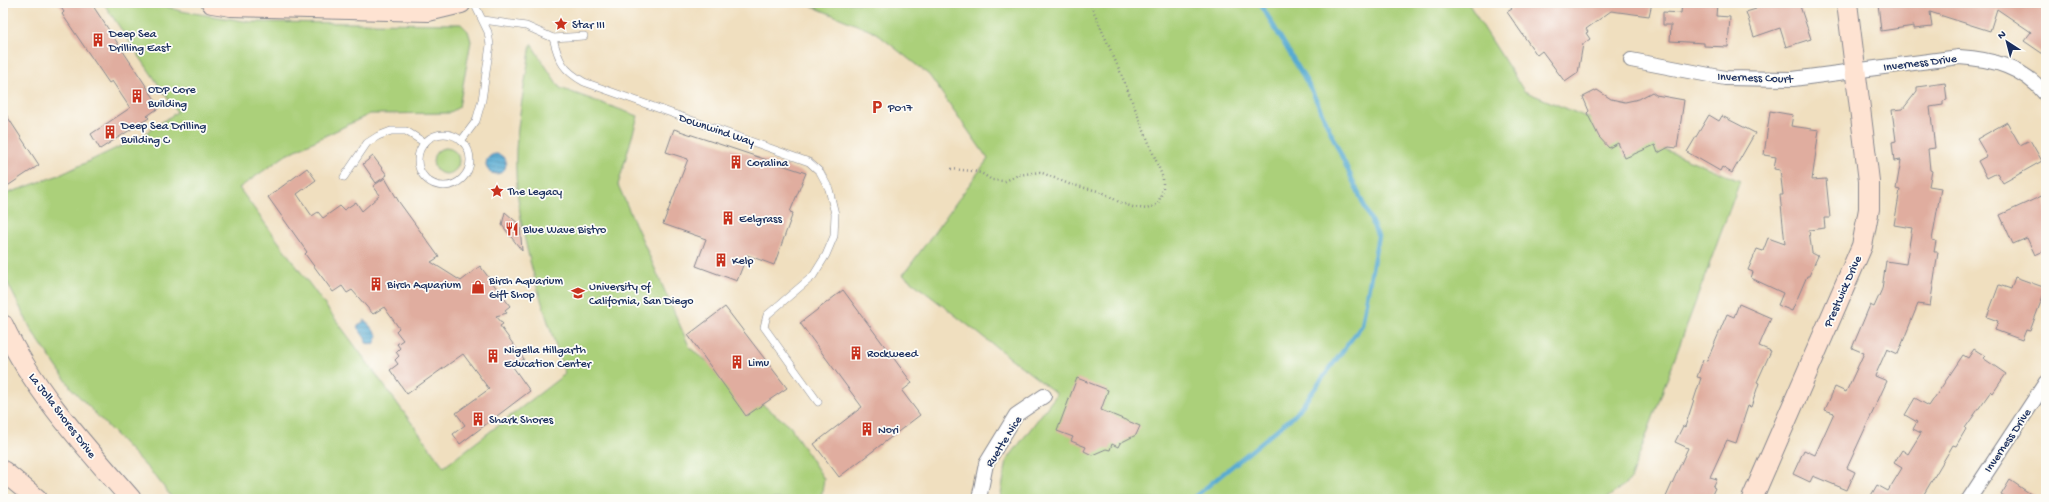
<svg xmlns="http://www.w3.org/2000/svg" width="2049" height="502" font-family="'Gochi Hand',sans-serif">
  <style>
    .green { fill: #abd07a; stroke: #63806c }
    .water { fill: url(#water-rules); stroke: #386c98 }
    .lines { fill: none; stroke-linecap: round; stroke-linejoin: round }
    .stream { stroke: #56aad2; stroke-width: 4.5 }
    .building { fill: #e0ad9f }
    .lane-casing { stroke: #86878e; stroke-width: 8 }
    .street-casing { stroke: #86878e; stroke-width: 16 }
    .secondary-casing { stroke: #86878e; stroke-width: 22 }
    .path { stroke: #86878e; stroke-width: 2.5; stroke-dasharray: 1 3; stroke-linecap: butt }
    .lane { stroke: #fff; stroke-width: 7 }
    .street { stroke: #fff; stroke-width: 14 }
    .secondary { stroke: #fee3d2; stroke-width: 20 }
    .labels { text-anchor: middle; stroke-width: 3.5; stroke-linejoin: round; paint-order: stroke }
    .poi-label { font-size: 12px; fill: #1b2f5e; stroke: #fdfcf7; text-anchor: start }
    .street-label { font-size: 12px; fill: #1b2f5e; stroke: #fdfcf7 }
  </style>
  <defs>
    <pattern id="water-rules" width="6" height="5" patternUnits="userSpaceOnUse"><rect width="6" height="5" fill="#56aad2"/><path d="M0 2.5h6" fill="none" stroke="#468bae"/></pattern>
  </defs>
  <rect width="100%" height="100%" fill="#fdfcf7"/>
  <filter id="ink" filterUnits="userSpaceOnUse"><feTurbulence type="fractalNoise" baseFrequency=".025" numOctaves="2"/><feDisplacementMap in="SourceGraphic" scale="8" xChannelSelector="R" yChannelSelector="G"/><feConvolveMatrix kernelMatrix="1 2 1 2 8 2 1 2 1" color-interpolation-filters="sRGB"/></filter>
  <filter id="wash" filterUnits="userSpaceOnUse"><feTurbulence type="fractalNoise" baseFrequency=".012" numOctaves="4" result="noise"/><feDisplacementMap in="SourceGraphic" scale="16" xChannelSelector="R" yChannelSelector="G"/><feGaussianBlur stdDeviation="0.9" result="paint"/><feColorMatrix in="noise" values="0 0 0 0 0 0 0 0 0 0 0 0 0 0 0 0 0 1.4 0 .05"/><feComposite in="paint" operator="in"/></filter>
  <g filter="url(#wash)">
    <rect width="100%" height="100%" fill="#f0dfbf"/>
    <g class="green">
      <path d="M 105,3 L 157,3 L 180,11 L 251,22 L 461,24 L 468,31 L 471,41 L 459,107 L 449,113 L 370,114 L 286,155 L 239,188 L 444,467 L 565,374 C 542,302 513,227 516,150 C 518,117 526,78 531,44 L 560,88 L 638,116 L 618,185 L 690,348 L 790,426 L 824,479 L 821,499 L 173,499 L 156,477 L 72,389 L 32,331 L 3,274 L 3,195 L 62,174 L 140,137 L 177,112 L 104,4 Z"/>
      <polygon points="804,3 1468,3 1524,91 1740,181 1630,480 1606,499 1000,499 1007,460 1057,394 903,275 988,159 929,75 876,33"/>
      <circle cx="446" cy="161" r="13"/>
    </g>
    <g class="water">
      <circle cx="496" cy="164" r="10"/>
      <polygon points="365,320 378,336 374,345 366,343 365,338 357,327"/>
    </g>
    <g class="lines">
      <polyline class="stream" points="1192,499 1296,414 1362,325 1378,236 1311,89 1260,3"/>
    </g>
    <g id="blocks">
      <g class="building">
        <polygon points="58,3 91,3 160,107 147,116 149,118 100,149 91,134 130,108 112,81 109,83 62,14 64,12"/>
        <polygon points="1508,3 1652,3 1649,16 1611,11 1586,29 1588,32 1586,33 1590,39 1583,44 1578,73 1565,82 1542,51 1537,55 1507,12 1512,9"/>
        <polygon points="1682,3 1717,3 1716,16 1730,17 1728,47 1704,46 1704,43 1670,41 1671,25 1663,25 1663,12 1681,13"/>
        <polygon points="1754,3 1799,3 1811,39 1786,47 1780,28 1754,37 1746,12 1756,9"/>
        <polygon points="1878,3 2046,3 2046,56 2024,41 2031,32 1997,9 1990,31 1930,12 1932,27 1914,29 1914,26 1881,31"/>
        <polygon points="1945,83 1947,100 1943,101 1943,105 1930,107 1935,148 1928,149 1930,170 1932,171 1929,186 1941,188 1932,240 1936,241 1934,252 1938,252 1930,306 1918,304 1898,354 1887,349 1875,376 1887,381 1847,468 1855,472 1847,490 1813,476 1810,482 1793,474 1804,450 1815,455 1834,413 1825,410 1835,387 1846,392 1864,353 1852,348 1870,305 1874,307 1882,289 1886,261 1906,264 1912,228 1894,225 1900,190 1896,189 1901,160 1894,161 1892,142 1896,141 1892,110 1903,109 1917,91 1917,87"/>
        <polygon points="1597,90 1611,99 1625,102 1639,99 1652,92 1656,95 1684,100 1677,148 1669,147 1658,153 1655,145 1625,158 1618,143 1609,148 1599,137 1587,113 1589,111 1583,97"/>
        <polygon points="3,110 39,165 3,189"/>
        <polygon points="1770,111 1793,115 1791,126 1819,130 1812,180 1826,179 1830,218 1824,218 1825,228 1809,230 1812,253 1818,256 1809,276 1807,276 1792,311 1778,305 1783,293 1751,278 1753,272 1748,270 1757,249 1763,251 1768,238 1785,244 1780,195 1783,195 1780,170 1774,169 1776,157 1764,155"/>
        <polygon points="1709,115 1719,121 1722,116 1755,133 1732,173 1722,167 1720,171 1687,152"/>
        <polygon points="2007,122 2020,145 2030,140 2042,161 2003,183 1997,173 1987,178 1978,161 1987,156 1977,139"/>
        <polygon points="674,129 806,173 790,212 793,213 774,265 747,255 737,281 696,266 706,239 663,224 688,159 666,152"/>
        <polygon points="373,156 387,175 376,183 363,164"/>
        <polygon points="307,168 316,180 297,194 312,216 318,212 323,218 340,206 344,210 356,202 362,211 380,195 373,186 385,178 399,202 439,257 431,262 461,281 480,266 510,306 505,310 507,313 496,316 503,324 500,326 524,359 513,367 530,391 460,444 453,434 465,425 456,413 489,389 463,354 407,394 390,370 398,364 395,360 399,356 396,352 400,348 397,344 403,340 396,331 399,328 384,307 373,314 352,290 347,293 342,286 333,292 305,254 307,252 268,197"/>
        <polygon points="2046,194 2046,250 2035,255 2027,238 2013,244 2000,215"/>
        <polygon points="505,212 520,225 522,251 502,225"/>
        <polygon points="2015,277 2046,288 2030,331 2026,330 2022,340 1995,330 1998,321 1987,317 1999,285 2011,289"/>
        <polygon points="843,290 912,383 902,391 920,415 839,477 814,444 862,407 800,323"/>
        <polygon points="1739,304 1771,318 1759,346 1771,351 1757,382 1759,383 1751,407 1748,406 1736,443 1727,440 1710,477 1717,479 1713,487 1715,488 1710,499 1665,499 1688,448 1675,442 1683,426 1685,427 1701,378 1697,377 1703,360 1707,361 1727,314 1734,317"/>
        <polygon points="725,307 787,388 746,416 688,335"/>
        <polygon points="1974,349 1985,356 1983,358 2006,374 1993,393 1991,391 1965,428 1966,429 1956,446 1953,445 1921,499 1869,499 1877,485 1888,491 1902,468 1894,463 1902,450 1908,454 1921,433 1913,429 1917,422 1905,415 1915,398 1929,406 1963,355 1968,358"/>
        <polygon points="1077,378 1108,390 1101,410 1140,426 1136,435 1120,443 1118,447 1112,444 1110,450 1106,449 1092,455 1084,451 1086,447 1071,441 1073,437 1057,431"/>
        <polygon points="2010,480 2038,499 2007,499 2001,495"/>
      </g>
    </g>
  </g>
  <g filter="url(#ink)">
    <use href="#blocks" fill-opacity="0" stroke="#86878e" stroke-width="1"/>
    <g class="lines">
      <g class="lane-casing">
        <g id="lane">
          <polyline points="483,20 526,26 553,38 584,36"/>
          <path d="M 553,38 C 559,62 563,70 584,82 L 809,162 L 820,172 L 829,189 L 835,214 L 834,236 L 826,255 L 813,276 L 767,315 L 764,327 L 818,402"/>
          <circle cx="444" cy="160" r="26"/>
          <polyline points="461,141 476,121 482,100 490,45 488,32 474,3"/>
          <polyline points="344,177 367,143 378,136 391,131 406,131 425,143"/>
        </g>
      </g>
      <g class="street-casing">
        <g id="street">
          <path d="M 1631,60 L 1725,78 L 1793,79 L 1959,57 C 1992,59 2024,67 2046,95"/>
          <polyline points="979,499 986,464 1016,415 1044,396"/>
          <polyline points="1969,499 2046,382"/>
        </g>
      </g>
      <g class="secondary-casing">
        <g id="secondary">
          <polyline points="212,3 231,6 428,11 461,3"/>
          <path d="M 3,325 C 33,390 84,445 131,499"/>
          <polyline points="3,471 37,499"/>
          <polyline points="1752,499 1862,246 1869,209 1869,181 1847,3"/>
        </g>
      </g>
      <polyline class="path" points="951,169 973,171 981,173 992,180 1005,181 1018,175 1040,172 1069,184 1102,192 1119,202 1133,207 1147,209 1158,204 1163,189 1163,178 1122,76 1090,3"/>
      <use href="#lane" class="lane"/>
      <use href="#street" class="street"/>
      <use href="#secondary" class="secondary"/>
    </g>
  </g>
  <defs>
    <g id="sight-bare" transform="scale(1.08)"><path d="M0-6L1.8-2.2L6-1.7L2.9 1.2L3.7 5.4L0 3.3L-3.7 5.4L-2.9 1.2L-6-1.7L-1.8-2.2Z" fill="#c8321e" stroke="#fdfcf7" stroke-width="2.5" paint-order="stroke"/></g>
    <g id="building-bare" transform="scale(1.08)"><path d="M-4-6H4V6H1V3H-1V6H-4ZM-2.5-4.3h1.7v1.8h-1.7ZM.8-4.3h1.7v1.8H.8ZM-2.5-1h1.7V.8h-1.7ZM.8-1h1.7V.8H.8Z" fill="#c8321e" stroke="#fdfcf7" stroke-width="2.5" paint-order="stroke"/></g>
    <g id="parking-bare" transform="scale(1.08)"><path d="M-3.5-5.5H1a3.5 3.5 0 0 1 0 7H-1V5.5H-3.5ZM-1-3.4V-.6H.8a1.4 1.4 0 0 0 0-2.8Z" fill="#c8321e" stroke="#fdfcf7" stroke-width="2.5" paint-order="stroke"/></g>
    <g id="restaurant-bare" transform="scale(1.08)"><path d="M-5-6h1v4h1v-4h1v4h1v-4h1v5L-1.5 .5V6h-2V.5L-5-1ZM5-6V6H3V1.5H1.5Q1.5-4 5-6Z" fill="#c8321e" stroke="#fdfcf7" stroke-width="2.5" paint-order="stroke"/></g>
    <g id="shop-bare" transform="scale(1.08)"><path d="M-5-2.5h2.3a2.7 3.5 0 0 1 5.4 0H5L5.5 6h-11ZM-1.5-2.5h3a1.5 2.3 0 0 0-3 0Z" fill="#c8321e" stroke="#fdfcf7" stroke-width="2.5" paint-order="stroke"/></g>
    <g id="university-bare" transform="scale(1.08)"><path d="M0-5L7-2L0 1L-7-2ZM-4 1L0 2.5L4 1V4Q0 6-4 4Z" fill="#c8321e" stroke="#fdfcf7" stroke-width="2.5" paint-order="stroke"/></g>
  </defs>
  <g fill-rule="evenodd">
    <use href="#sight-bare" x="561" y="24"/>
    <use href="#building-bare" x="98" y="40"/>
    <use href="#building-bare" x="137" y="96"/>
    <use href="#parking-bare" x="877" y="107"/>
    <use href="#building-bare" x="110" y="132"/>
    <use href="#building-bare" x="736" y="162"/>
    <use href="#sight-bare" x="497" y="191"/>
    <use href="#building-bare" x="728" y="218"/>
    <use href="#restaurant-bare" x="512" y="229"/>
    <use href="#building-bare" x="721" y="260"/>
    <use href="#building-bare" x="376" y="284"/>
    <use href="#shop-bare" x="478" y="287"/>
    <use href="#university-bare" x="578" y="293"/>
    <use href="#building-bare" x="856" y="353"/>
    <use href="#building-bare" x="493" y="356"/>
    <use href="#building-bare" x="737" y="362"/>
    <use href="#building-bare" x="478" y="419"/>
    <use href="#building-bare" x="867" y="429"/>
  </g>
  <g class="labels">
    <g class="poi-label">
      <text x="572" y="28">Star III</text>
      <text x="109" y="37">Deep Sea<tspan x="109" dy="14">Drilling East</tspan></text>
      <text x="148" y="93">ODP Core<tspan x="148" dy="14">Building</tspan></text>
      <text x="888" y="111">P017</text>
      <text x="121" y="129">Deep Sea Drilling<tspan x="121" dy="14">Building C</tspan></text>
      <text x="747" y="166">Coralina</text>
      <text x="508" y="195">The Legacy</text>
      <text x="739" y="222">Eelgrass</text>
      <text x="523" y="233">Blue Wave Bistro</text>
      <text x="732" y="264">Kelp</text>
      <text x="489" y="284">Birch Aquarium<tspan x="489" dy="14">Gift Shop</tspan></text>
      <text x="387" y="288">Birch Aquarium</text>
      <text x="589" y="290">University of<tspan x="589" dy="14">California, San Diego</tspan></text>
      <text x="504" y="353">Nigella Hillgarth<tspan x="504" dy="14">Education Center</tspan></text>
      <text x="867" y="357">Rockweed</text>
      <text x="748" y="366">Limu</text>
      <text x="489" y="423">Shark Shores</text>
      <text x="878" y="433">Nori</text>
    </g>
    <g class="street-label">
      <text transform="translate(1920 62) rotate(-7)" y="4">Inverness Drive</text>
      <text transform="translate(1755 77) rotate(2)" y="4">Inverness Court</text>
      <text transform="translate(717 129) rotate(19)" y="4">Downwind Way</text>
      <text transform="translate(1842 291) rotate(-66)" y="4">Prestwick Drive</text>
      <text transform="translate(63 415) rotate(53)" y="4">La Jolla Shores Drive</text>
      <text transform="translate(2007 440) rotate(-56)" y="4">Inverness Drive</text>
      <text transform="translate(1003 441) rotate(-58)" y="4">Ruette Nice</text>
    </g>
  </g>
  <rect width="2049" height="502" fill="none" stroke="#fdfcf7" stroke-width="16"/>
  <g transform="translate(2007 42) rotate(324)" stroke="#fdfcf7" stroke-width="3" paint-order="stroke">
  <path d="M0-3L7 15L0 10L-7 15Z" fill="#1b2f5e"/>
  <text y="-6" font-size="11" font-weight="bold" text-anchor="middle" fill="#1b2f5e">N</text>
  </g>
</svg>
